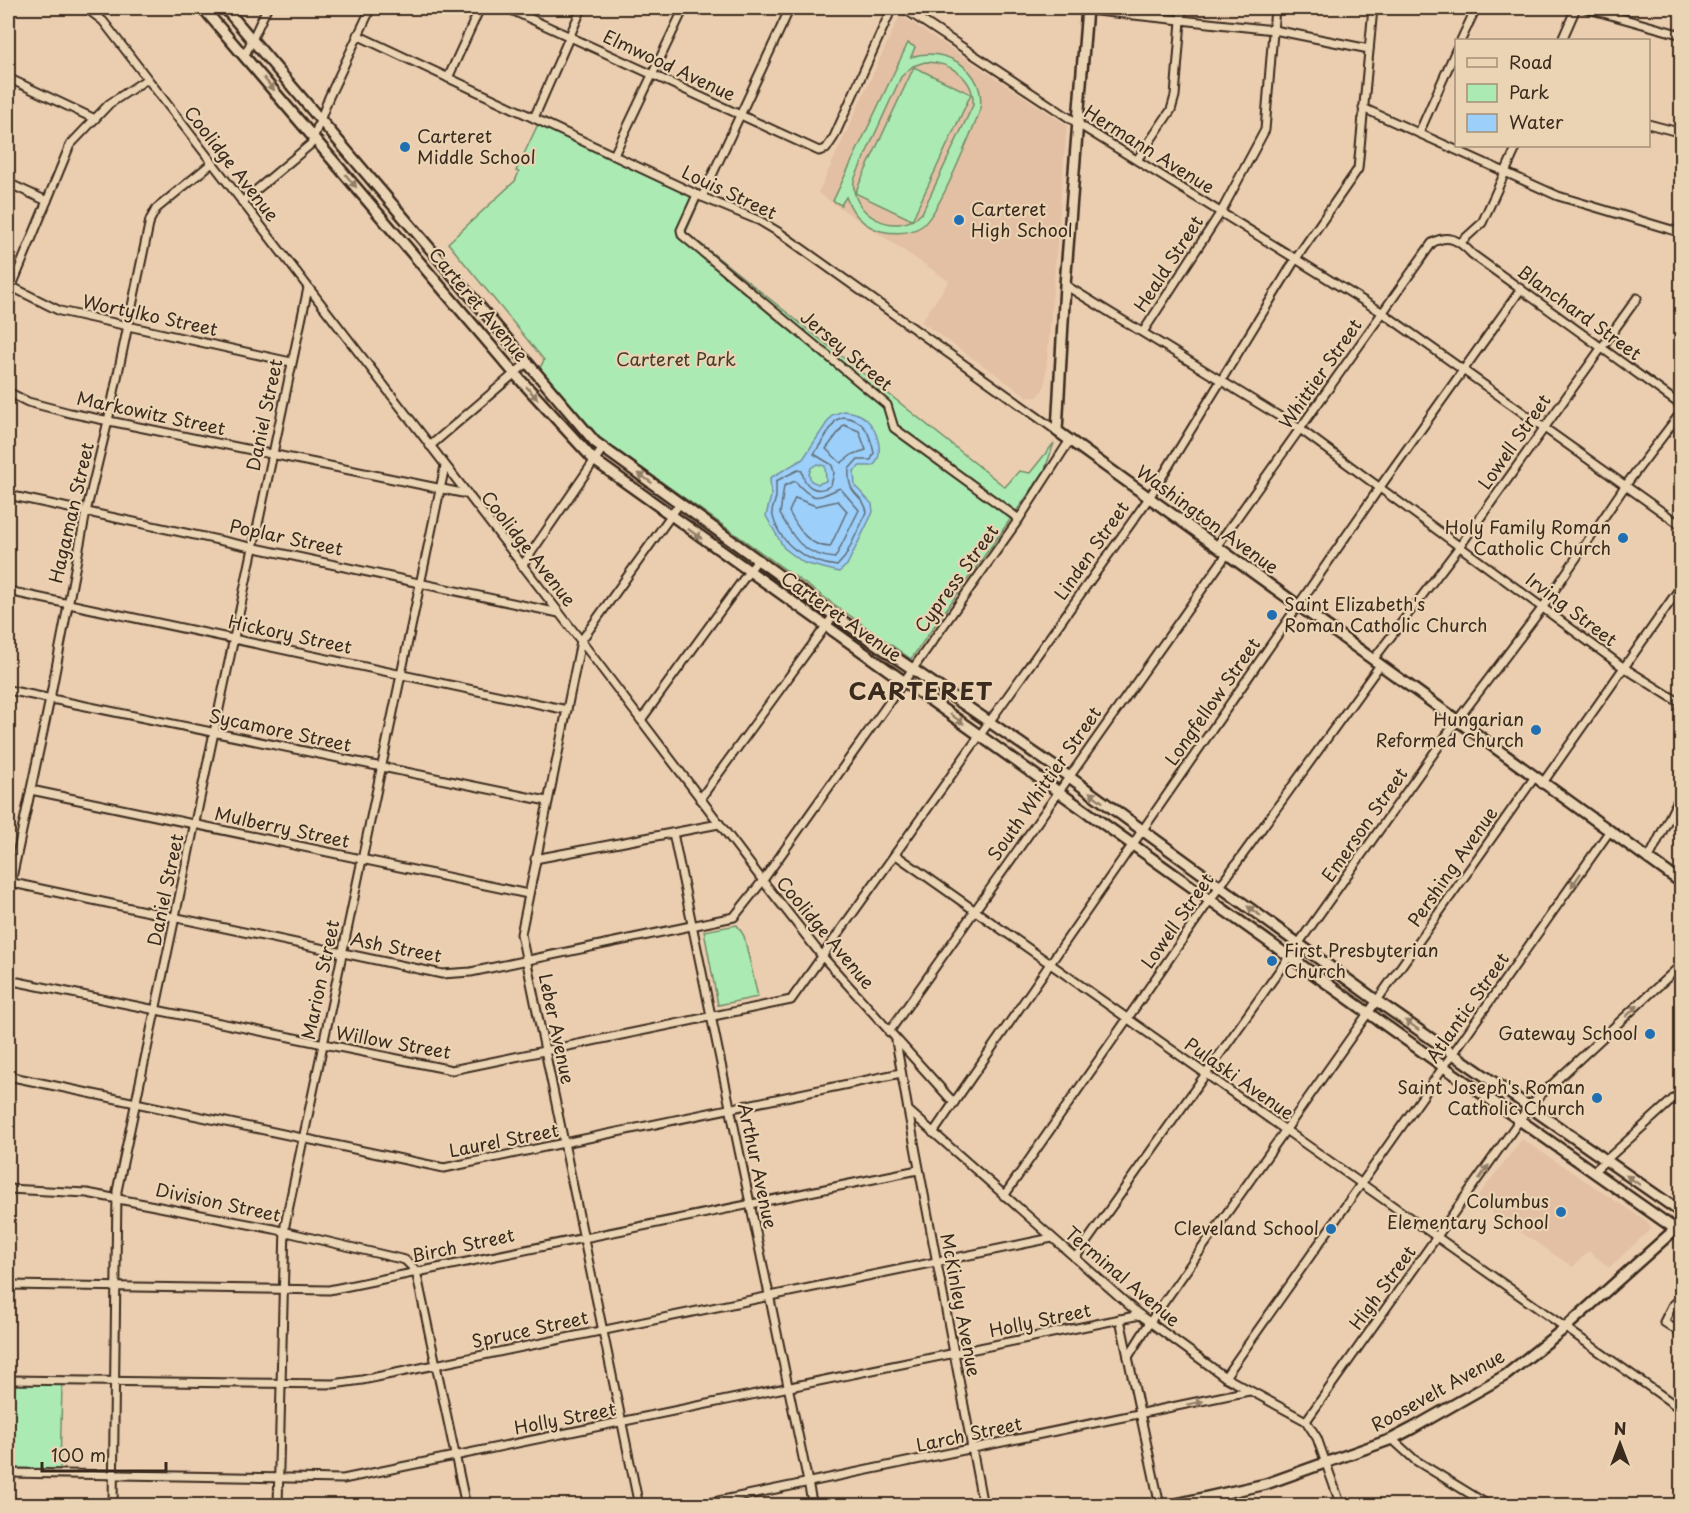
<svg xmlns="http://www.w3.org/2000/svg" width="1689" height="1513" font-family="'Playpen Sans',sans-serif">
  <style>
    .built { fill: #e3c0a4 }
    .green { fill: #abebb3; stroke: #738a68; stroke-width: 1.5; fill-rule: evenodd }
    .water { fill: #9ccff9; stroke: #758da1; stroke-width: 1.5; fill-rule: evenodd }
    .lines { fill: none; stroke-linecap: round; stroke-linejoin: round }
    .shore { stroke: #626c76; stroke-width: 1.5 }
    .street-casing { stroke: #3b2a1e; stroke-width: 11 }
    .secondary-casing { stroke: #3b2a1e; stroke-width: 14 }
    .street { stroke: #ebd4b4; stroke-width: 7 }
    .secondary { stroke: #ebd4b4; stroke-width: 9 }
    .oneway { fill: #937f69 }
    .poi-dot { fill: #1f6fb2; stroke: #ebd4b4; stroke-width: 2 }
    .labels { text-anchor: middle; stroke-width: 4.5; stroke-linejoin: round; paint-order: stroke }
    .street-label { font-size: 18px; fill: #3b2a1e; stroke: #ebd4b4 }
    .poi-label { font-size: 18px; fill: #3b2a1e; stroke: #ebd4b4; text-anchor: end }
    .park-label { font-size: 18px; fill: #463d2d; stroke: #ebd4b4 }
    .district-label { font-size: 24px; font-weight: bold; letter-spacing: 1.5px; fill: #3b2a1e; stroke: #ebd4b4 }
  </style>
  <rect width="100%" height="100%" fill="#ebceb0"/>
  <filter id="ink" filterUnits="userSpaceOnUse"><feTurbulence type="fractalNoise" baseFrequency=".0167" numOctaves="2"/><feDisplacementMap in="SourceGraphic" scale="12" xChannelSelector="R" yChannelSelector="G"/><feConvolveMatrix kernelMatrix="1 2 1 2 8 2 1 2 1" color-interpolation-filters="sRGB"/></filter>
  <g filter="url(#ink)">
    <g class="built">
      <polygon points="900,15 1067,125 1045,386 1038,397 1028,397 921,322 949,281 818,193"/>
      <polygon points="1522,1139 1648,1222 1651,1229 1609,1268 1589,1251 1573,1267 1474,1201"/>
    </g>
    <g class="green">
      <path d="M 908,43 L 915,47 L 911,57 C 950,44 994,77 977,119 C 966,143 940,212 922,226 C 910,234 895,234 881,231 C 864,226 852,213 846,197 L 841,205 L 833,201 ZM 925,62 C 950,62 975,78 973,105 L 922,213 C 897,239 849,215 854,180 L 901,77 L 913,66 Z"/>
      <polygon points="914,67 971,94 912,220 855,193"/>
      <polygon points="539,122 702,196 686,232 1005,487 1019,471 1030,473 1054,443 1044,472 911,659 600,438 540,368 544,360 448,243 515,181 519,172 516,171"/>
      <polygon points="737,925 744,936 758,997 718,1005 704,931"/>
      <polygon points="8,1384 62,1385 60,1469 8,1468"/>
    </g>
    <path class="water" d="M 843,411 C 851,412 860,413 866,419 C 878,430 885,455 873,466 L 860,466 L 854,471 L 855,486 L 872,504 L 873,512 L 847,565 L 839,572 L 804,563 L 784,548 L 766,516 L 771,496 L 770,478 L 803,459 L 832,415 ZM 817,464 L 825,466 L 826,481 L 818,484 L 811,481 L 809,474 L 811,468 Z"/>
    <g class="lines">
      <g class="shore">
        <path d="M 843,417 C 865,419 870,434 874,453 L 871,460 L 857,460 L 849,469 C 847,498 863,492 867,512 L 845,557 L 837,566 C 806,562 777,544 772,511 L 776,497 L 776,481 L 798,470 L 802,471 C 804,487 817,495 831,485 L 834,473 L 832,465 L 814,454 L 836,420 Z"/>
        <polygon points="844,425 859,431 866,450 853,454 841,463 826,449"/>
        <path d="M 795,481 C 814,503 817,498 840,488 L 859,510 L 835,558 C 803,555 794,539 780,514 L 784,486 Z"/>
        <path d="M 795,498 L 816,506 L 838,501 L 847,511 L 830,547 C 808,546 799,530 789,512 Z"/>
      </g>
      <g class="street-casing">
        <g id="street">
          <polyline points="86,8 103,21 581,641 763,881 822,956 954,1103"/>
          <polyline points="507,8 819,151 826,149 834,137 892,8"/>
          <polyline points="903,8 1083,127 1383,313 1682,526"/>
          <polyline points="1585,8 1682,35"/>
          <polyline points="1087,10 1274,30 1369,49"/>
          <polyline points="357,35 702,197 760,221 780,233 1057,431"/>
          <polyline points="1461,40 1476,8"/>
          <polyline points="1562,40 1576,8"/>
          <polyline points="245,55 267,8"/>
          <polyline points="8,78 95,119"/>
          <polyline points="448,78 480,8"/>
          <polyline points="1363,108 1558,196 1682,233"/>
          <polyline points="534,118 582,8"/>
          <polyline points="1648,124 1682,133"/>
          <polyline points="1419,133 1456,50"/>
          <polyline points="614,155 684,8"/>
          <polyline points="1137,160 1171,110 1175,96 1182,8"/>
          <polyline points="8,183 47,201"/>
          <polyline points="697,195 681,230 682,235 887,405 894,428 1019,519"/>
          <polyline points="702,197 790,8"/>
          <polyline points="242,202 311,144 329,97 371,8"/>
          <polyline points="1461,242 1482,223 1517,146"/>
          <polyline points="8,285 60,311 291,362"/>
          <polyline points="1065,285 1300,429 1623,667 1682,704"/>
          <polyline points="12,286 70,145 109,104 147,79"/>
          <polyline points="1143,332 1221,212 1265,130 1275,8"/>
          <polyline points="8,392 28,402 70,413 467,494"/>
          <polyline points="430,446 528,362"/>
          <polyline points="8,495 559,613"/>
          <path d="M 1216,547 L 1432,243 C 1449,233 1460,241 1472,254 L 1682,406"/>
          <polyline points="522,566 603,448"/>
          <polyline points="8,591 567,710"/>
          <polyline points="1373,660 1460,546 1637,298"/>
          <polyline points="8,690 547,801"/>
          <polyline points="641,720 758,559"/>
          <polyline points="1542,784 1682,585"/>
          <polyline points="31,790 528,894"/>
          <polyline points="700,799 834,615"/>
          <polyline points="673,833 813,1506"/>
          <polyline points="896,855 1682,1410"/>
          <polyline points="535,859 719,824"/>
          <polyline points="1648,860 1682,792"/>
          <polyline points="8,882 442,974 471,972 734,917 761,883 1019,519 1070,440"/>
          <polyline points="8,897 50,699 86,512 108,421 150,220 156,209 212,163"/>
          <polyline points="8,980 452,1070 791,1000 1149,498 1295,260 1358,169 1373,8"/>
          <polyline points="889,1032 1227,554"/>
          <polyline points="896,1041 908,1110 1140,1315 1225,1377 1306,1421 1317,1438 1341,1506"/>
          <polyline points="8,1076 444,1168 901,1073"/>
          <polyline points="908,1110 983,1506"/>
          <polyline points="933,1133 1380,487 1521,289"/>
          <polyline points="1594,1171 1682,1091"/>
          <polyline points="8,1189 87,1193 274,1229 405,1260 416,1271 466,1506"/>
          <polyline points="1004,1196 1210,900 1380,665"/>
          <polyline points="1075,1258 1456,722 1543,607 1625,486 1682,411"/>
          <polyline points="8,1285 329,1290 918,1170"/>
          <polyline points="1682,1297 1672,1306 1664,1322 1682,1334"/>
          <polyline points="1120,1319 1128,1357"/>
          <polyline points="1225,1377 1609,832"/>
          <polyline points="8,1380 333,1384 362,1380 1052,1238"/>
          <polyline points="1306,1421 1531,1104 1682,964"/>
          <polyline points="1392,1439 1415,1460 1490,1506"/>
          <polyline points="8,1473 343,1479 1140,1315"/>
          <polyline points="113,1506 117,1191 308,288"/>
          <polyline points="278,1506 285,1225 445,466"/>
          <polyline points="639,1506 521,934 581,641 680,503"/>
          <polyline points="694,1506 1249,1391"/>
          <polyline points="1160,1506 1128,1357 1150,1322 1534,778"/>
        </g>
      </g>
      <g class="secondary-casing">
        <g id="secondary">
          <polyline points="203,8 515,374 594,460 1444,1067 1675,1229"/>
          <polyline points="225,8 595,442 834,615 1068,776 1377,1001 1682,1213"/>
          <polyline points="1087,8 1065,285 1057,431 1682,883"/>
          <polyline points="1167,1506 1266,1484 1392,1439 1413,1428 1506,1375 1565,1328 1682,1223"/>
        </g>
      </g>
      <use href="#street" class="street"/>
      <use href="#secondary" class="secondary"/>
    </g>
    <defs><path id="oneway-solid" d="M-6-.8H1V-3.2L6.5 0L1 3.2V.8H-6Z" transform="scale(1.5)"/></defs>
    <g class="oneway">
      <use href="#oneway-solid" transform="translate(269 84) rotate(50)"/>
      <use href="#oneway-solid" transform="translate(351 181) rotate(50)"/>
      <use href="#oneway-solid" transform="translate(532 393) rotate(49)"/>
      <use href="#oneway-solid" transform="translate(645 478) rotate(-145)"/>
      <use href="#oneway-solid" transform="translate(695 534) rotate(36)"/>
      <use href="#oneway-solid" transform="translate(957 719) rotate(36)"/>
      <use href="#oneway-solid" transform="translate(1096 797) rotate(-143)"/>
      <use href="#oneway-solid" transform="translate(1576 880) rotate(125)"/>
      <use href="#oneway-solid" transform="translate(1254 911) rotate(-144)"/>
      <use href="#oneway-solid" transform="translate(1632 1011) rotate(-43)"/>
      <use href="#oneway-solid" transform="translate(1412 1025) rotate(-145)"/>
      <use href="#oneway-solid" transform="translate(1484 1172) rotate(-55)"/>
      <use href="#oneway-solid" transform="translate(1633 1180) rotate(-145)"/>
      <use href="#oneway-solid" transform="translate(1195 1403) rotate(-12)"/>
    </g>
  </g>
  <g class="poi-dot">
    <circle cx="405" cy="147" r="6"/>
    <circle cx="959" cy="220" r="6"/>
    <circle cx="1623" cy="538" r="6"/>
    <circle cx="1272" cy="615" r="6"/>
    <circle cx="1536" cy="730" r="6"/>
    <circle cx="1272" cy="961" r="6"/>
    <circle cx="1650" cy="1034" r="6"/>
    <circle cx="1597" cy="1098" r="6"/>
    <circle cx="1561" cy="1212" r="6"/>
    <circle cx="1331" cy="1229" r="6"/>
  </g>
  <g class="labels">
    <g class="street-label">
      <text transform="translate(669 66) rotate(25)" y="6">Elmwood Avenue</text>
      <text transform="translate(1149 150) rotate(32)" y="6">Hermann Avenue</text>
      <text transform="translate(231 164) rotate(52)" y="6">Coolidge Avenue</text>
      <text transform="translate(729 193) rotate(25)" y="6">Louis Street</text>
      <text transform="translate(1169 264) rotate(-57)" y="6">Heald Street</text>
      <text transform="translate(478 305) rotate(50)" y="6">Carteret Avenue</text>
      <text transform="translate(1579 313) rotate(36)" y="6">Blanchard Street</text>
      <text transform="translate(150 316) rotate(12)" y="6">Wortylko Street</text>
      <text transform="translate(846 351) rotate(40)" y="6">Jersey Street</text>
      <text transform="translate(1321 374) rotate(-55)" y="6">Whittier Street</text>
      <text transform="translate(151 414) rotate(12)" y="6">Markowitz Street</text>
      <text transform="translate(265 415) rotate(-78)" y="6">Daniel Street</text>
      <text transform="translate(1515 442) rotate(-55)" y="6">Lowell Street</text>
      <text transform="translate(72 513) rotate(-77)" y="6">Hagaman Street</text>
      <text transform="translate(1207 520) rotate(36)" y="6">Washington Avenue</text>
      <text transform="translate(286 538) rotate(12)" y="6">Poplar Street</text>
      <text transform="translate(528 549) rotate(52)" y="6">Coolidge Avenue</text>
      <text transform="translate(1092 551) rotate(-55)" y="6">Linden Street</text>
      <text transform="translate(957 579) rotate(-54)" y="6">Cypress Street</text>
      <text transform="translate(1571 610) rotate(37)" y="6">Irving Street</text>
      <text transform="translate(841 617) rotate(35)" y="6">Carteret Avenue</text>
      <text transform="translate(290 635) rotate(12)" y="6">Hickory Street</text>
      <text transform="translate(1213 702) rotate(-55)" y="6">Longfellow Street</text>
      <text transform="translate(280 731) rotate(12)" y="6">Sycamore Street</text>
      <text transform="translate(1045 784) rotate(-55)" y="6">South Whittier Street</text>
      <text transform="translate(1365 825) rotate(-55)" y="6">Emerson Street</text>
      <text transform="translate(282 828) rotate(12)" y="6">Mulberry Street</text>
      <text transform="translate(1453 867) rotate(-55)" y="6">Pershing Avenue</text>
      <text transform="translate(166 890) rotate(-78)" y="6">Daniel Street</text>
      <text transform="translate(1178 921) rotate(-55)" y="6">Lowell Street</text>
      <text transform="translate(825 933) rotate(50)" y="6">Coolidge Avenue</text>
      <text transform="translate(396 948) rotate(11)" y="6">Ash Street</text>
      <text transform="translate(321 980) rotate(-78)" y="6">Marion Street</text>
      <text transform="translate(1468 1008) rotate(-55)" y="6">Atlantic Street</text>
      <text transform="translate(556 1029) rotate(78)" y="6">Leber Avenue</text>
      <text transform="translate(393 1043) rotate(10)" y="6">Willow Street</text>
      <text transform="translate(1239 1079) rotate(35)" y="6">Pulaski Avenue</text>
      <text transform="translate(504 1141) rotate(-11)" y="6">Laurel Street</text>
      <text transform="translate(757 1166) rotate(78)" y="6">Arthur Avenue</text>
      <text transform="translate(218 1203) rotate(12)" y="6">Division Street</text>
      <text transform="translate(463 1246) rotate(-12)" y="6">Birch Street</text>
      <text transform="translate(1122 1277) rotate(40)" y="6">Terminal Avenue</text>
      <text transform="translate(1383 1288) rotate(-54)" y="6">High Street</text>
      <text transform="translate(960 1305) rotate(79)" y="6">McKinley Avenue</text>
      <text transform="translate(1040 1321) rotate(-12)" y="6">Holly Street</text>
      <text transform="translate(530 1330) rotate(-12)" y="6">Spruce Street</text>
      <text transform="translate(1438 1391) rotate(-29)" y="6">Roosevelt Avenue</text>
      <text transform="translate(565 1419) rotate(-11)" y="6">Holly Street</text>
      <text transform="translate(969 1435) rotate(-12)" y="6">Larch Street</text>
    </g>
    <g class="poi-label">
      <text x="417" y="143" text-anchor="start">Carteret<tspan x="417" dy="21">Middle School</tspan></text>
      <text x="971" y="216" text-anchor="start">Carteret<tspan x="971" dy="21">High School</tspan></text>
      <text x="1611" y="534">Holy Family Roman<tspan x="1611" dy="21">Catholic Church</tspan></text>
      <text x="1284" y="611" text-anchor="start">Saint Elizabeth's<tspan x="1284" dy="21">Roman Catholic Church</tspan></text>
      <text x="1524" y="726">Hungarian<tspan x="1524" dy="21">Reformed Church</tspan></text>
      <text x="1284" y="957" text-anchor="start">First Presbyterian<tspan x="1284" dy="21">Church</tspan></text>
      <text x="1638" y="1040">Gateway School</text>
      <text x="1585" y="1094">Saint Joseph's Roman<tspan x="1585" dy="21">Catholic Church</tspan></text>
      <text x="1549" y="1208">Columbus<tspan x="1549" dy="21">Elementary School</tspan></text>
      <text x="1319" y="1235">Cleveland School</text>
    </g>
    <g class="park-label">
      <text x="676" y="366">Carteret Park</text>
    </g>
    <g class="district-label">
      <text x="921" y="700">CARTERET</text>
    </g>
  </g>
  <rect width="1689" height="1513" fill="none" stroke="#ebd4b4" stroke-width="30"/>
  <rect x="15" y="15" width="1659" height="1483" fill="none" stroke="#3b2a1e" stroke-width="2" filter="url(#ink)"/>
  <rect x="1455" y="39" width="195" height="108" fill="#ebd4b4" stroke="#a59078" stroke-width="1.5"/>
  <rect x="1467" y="58" width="30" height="9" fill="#ebd4b4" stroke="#a59078" stroke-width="1.5"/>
  <text x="1509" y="69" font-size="18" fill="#3b2a1e">Road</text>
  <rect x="1467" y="84" width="30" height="18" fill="#abebb3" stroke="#a59078" stroke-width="1.5"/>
  <text x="1509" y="99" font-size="18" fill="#3b2a1e">Park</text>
  <rect x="1467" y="114" width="30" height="18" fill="#9ccff9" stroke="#a59078" stroke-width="1.5"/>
  <text x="1509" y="129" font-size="18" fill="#3b2a1e">Water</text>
  <g transform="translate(1620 1444)" stroke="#ebd4b4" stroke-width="4.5" paint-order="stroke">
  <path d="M0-4.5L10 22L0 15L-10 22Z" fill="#3b2a1e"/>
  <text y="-9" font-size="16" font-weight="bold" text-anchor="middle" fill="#3b2a1e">N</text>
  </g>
  <path d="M42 1462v9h124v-9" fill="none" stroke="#3b2a1e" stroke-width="3"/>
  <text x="51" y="1462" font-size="18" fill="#3b2a1e" stroke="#ebd4b4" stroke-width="4.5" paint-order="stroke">100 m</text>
</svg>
